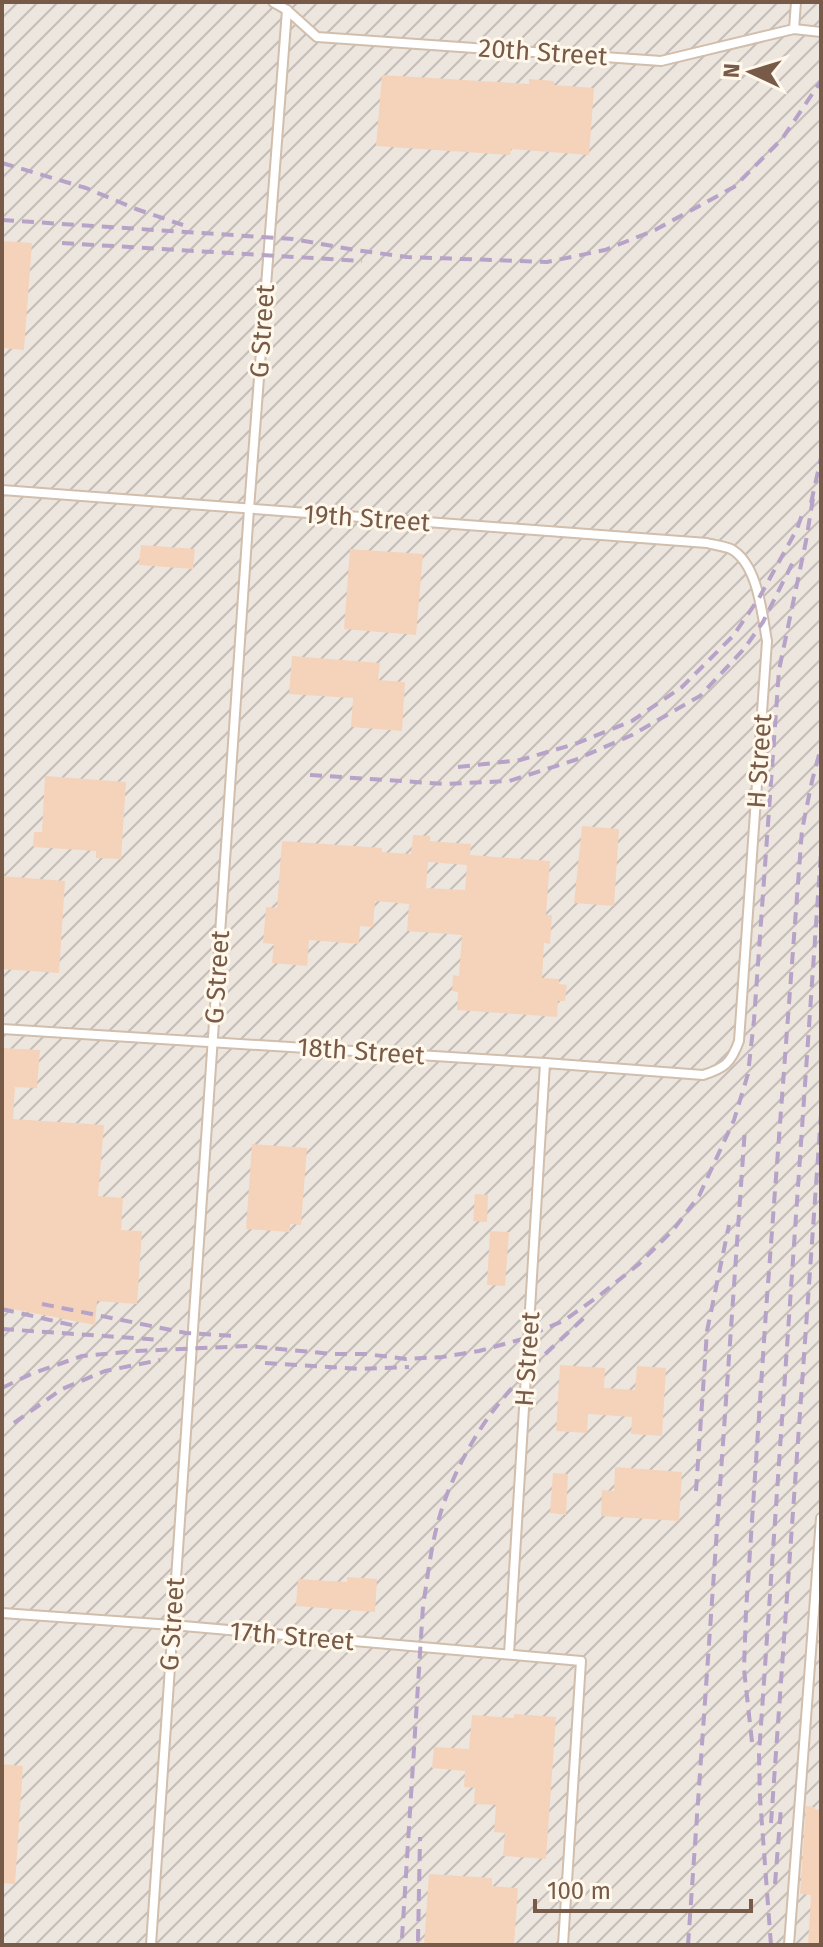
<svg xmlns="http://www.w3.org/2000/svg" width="823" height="1947" font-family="'Fira Sans',sans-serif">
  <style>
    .industrial { fill: url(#industrial-furrows) }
    .building { fill: #f4d3ba; fill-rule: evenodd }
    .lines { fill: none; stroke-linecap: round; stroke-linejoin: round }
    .lane-casing { stroke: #d1beac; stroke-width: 12 }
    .lane { stroke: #fff; stroke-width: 8 }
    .rail { stroke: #b7a2c8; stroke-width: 4; stroke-dasharray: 12 8; stroke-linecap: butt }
    .labels { text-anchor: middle; stroke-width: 6; stroke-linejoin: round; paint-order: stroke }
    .street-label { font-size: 26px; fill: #775a48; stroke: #fff8eb }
  </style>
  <defs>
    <pattern id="industrial-furrows" width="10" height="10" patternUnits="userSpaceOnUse" patternTransform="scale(2)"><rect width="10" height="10" fill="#ede6df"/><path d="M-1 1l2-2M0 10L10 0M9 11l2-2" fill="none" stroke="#c5bdb7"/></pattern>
  </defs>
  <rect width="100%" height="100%" fill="#fdf4e4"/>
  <rect class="industrial" x="2" y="2" width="819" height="1943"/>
  <g class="building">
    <polygon points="382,75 529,84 529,79 554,81 554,85 594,88 589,155 511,149 510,155 376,146"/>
    <polygon points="2,241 32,243 24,350 2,348"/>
    <polygon points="141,545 195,549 193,569 139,565"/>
    <polygon points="350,549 423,554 416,635 344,629"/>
    <polygon points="292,656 380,663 378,680 405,682 402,731 351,727 353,698 289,694"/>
    <polygon points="45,776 126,782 121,859 96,858 96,851 33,847 34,832 42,832"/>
    <polygon points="582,826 619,829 614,906 574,903"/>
    <path d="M 413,835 L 430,836 L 430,841 L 471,844 L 470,855 L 550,861 L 546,915 L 552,915 L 550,944 L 544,943 L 542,978 L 559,979 L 559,984 L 567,985 L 565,1001 L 558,1001 L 557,1017 L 457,1010 L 458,992 L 452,991 L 453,975 L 459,976 L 462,935 L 407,931 L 409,904 L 375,901 L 373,927 L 360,926 L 359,944 L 309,940 L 307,966 L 272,963 L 274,944 L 263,943 L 266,907 L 277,908 L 282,841 L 382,848 L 382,852 L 411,854 ZM 428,862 L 467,865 L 465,890 L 426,888 Z"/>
    <polygon points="2,876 65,881 59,973 2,969"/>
    <polygon points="2,1048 40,1050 37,1088 15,1087 13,1119 104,1125 98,1196 123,1198 121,1230 142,1231 137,1304 97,1301 95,1325 2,1307"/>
    <polygon points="252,1144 307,1148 301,1225 290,1224 290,1232 246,1229"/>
    <polygon points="475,1194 488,1195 487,1222 473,1221"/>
    <polygon points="490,1231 509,1232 505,1286 487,1285"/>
    <polygon points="560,1365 605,1368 604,1388 635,1390 637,1366 666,1368 662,1436 631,1434 632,1417 588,1414 587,1433 556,1431"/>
    <polygon points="615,1467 682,1472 679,1521 601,1516 602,1490 614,1491"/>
    <polygon points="553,1473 568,1474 566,1515 550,1513"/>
    <polygon points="347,1577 377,1579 375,1612 296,1606 298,1579 347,1582"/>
    <polygon points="514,1714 556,1717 546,1859 503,1856 505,1833 494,1832 496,1805 474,1804 475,1788 464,1787 465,1771 432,1768 434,1747 469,1749 472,1715 514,1718"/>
    <polygon points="2,1764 23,1766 15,1884 2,1883"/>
    <polygon points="806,1806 815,1807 815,1809 821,1810 821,1945 808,1945 811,1895 800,1894"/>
    <polygon points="429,1874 492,1878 492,1886 518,1888 514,1945 424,1945"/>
  </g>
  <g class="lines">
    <g class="lane-casing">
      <g id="lane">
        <polyline points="273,2 287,10 317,37 661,61 794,29 821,32"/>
        <polyline points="794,29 796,2"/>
        <path d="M 2,490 L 707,543 C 714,545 724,546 731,549 C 758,564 762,614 767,641 L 739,1041 C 731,1063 725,1068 703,1075 L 545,1063 L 2,1029"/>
        <polyline points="2,1613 172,1625 581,1661 563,1945"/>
        <polyline points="509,1654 545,1063"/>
        <polyline points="151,1945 249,509 287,10"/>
        <polyline points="789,1945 821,1518"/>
      </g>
    </g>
    <use href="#lane" class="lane"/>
    <g class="rail">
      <polyline points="2,163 86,188 136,209 183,225"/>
      <polyline points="2,220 293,239 355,250 407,257 547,262 605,250 655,230 734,187 782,139 821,81"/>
      <polyline points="62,243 362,261"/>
      <polyline points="811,503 821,458"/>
      <polyline points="458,767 520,760 575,744 632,721 682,687 733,636 759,598 797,529 804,509"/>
      <polyline points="310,775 446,784 509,781 575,760 632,735 700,696 744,649 763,622 794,560"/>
      <polyline points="42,1304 186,1333 236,1336"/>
      <polyline points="2,1309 76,1326"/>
      <polyline points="2,1329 162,1340"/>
      <polyline points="265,1363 360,1369 409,1367"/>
      <polyline points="2,1388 31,1374 82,1356 136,1351 248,1346 333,1354 366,1354 406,1359 442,1357 479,1351 519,1340 565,1320 600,1295 639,1264 673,1230 699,1196 734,1120 748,1074 754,1020 779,670 806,541 814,492"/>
      <polyline points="14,1423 62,1389 105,1371 160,1360"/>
      <polyline points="696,1491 707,1331 729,1225"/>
      <polyline points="752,1742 744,1669 746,1611 766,1311 802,830 812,781 821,747"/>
      <polyline points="771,1823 821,1115"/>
      <polyline points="775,1884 781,1808"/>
      <path d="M 402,1938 L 423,1606 C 428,1575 431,1545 440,1515 C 451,1478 472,1438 496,1407 C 522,1374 555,1345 586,1316"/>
      <polyline points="418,1941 420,1837"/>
      <polyline points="688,1945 745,1128"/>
      <polyline points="771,1945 760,1798 759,1754 821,852"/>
    </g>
  </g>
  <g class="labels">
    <g class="street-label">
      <text transform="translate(543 52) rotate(4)" y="9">20th Street</text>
      <text transform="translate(262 331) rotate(-86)" y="9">G Street</text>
      <text transform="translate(367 518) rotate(4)" y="9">19th Street</text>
      <text transform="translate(759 761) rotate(-86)" y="9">H Street</text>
      <text transform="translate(217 977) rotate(-86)" y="9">G Street</text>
      <text transform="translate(361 1051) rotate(4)" y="9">18th Street</text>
      <text transform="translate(527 1359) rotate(-86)" y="9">H Street</text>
      <text transform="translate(172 1624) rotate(-86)" y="9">G Street</text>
      <text transform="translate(292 1636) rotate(5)" y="9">17th Street</text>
    </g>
  </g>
  <rect width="823" height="1947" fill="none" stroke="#775a48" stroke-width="8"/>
  <g transform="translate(751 72) rotate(274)" stroke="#fff8eb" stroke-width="6" paint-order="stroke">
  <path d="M0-6L14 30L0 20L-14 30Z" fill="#775a48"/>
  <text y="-12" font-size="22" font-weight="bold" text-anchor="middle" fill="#775a48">N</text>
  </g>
  <path d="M535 1899v12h216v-12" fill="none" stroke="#775a48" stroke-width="4"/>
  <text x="547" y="1899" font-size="24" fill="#775a48" stroke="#fff8eb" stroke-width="6" paint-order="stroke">100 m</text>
</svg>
